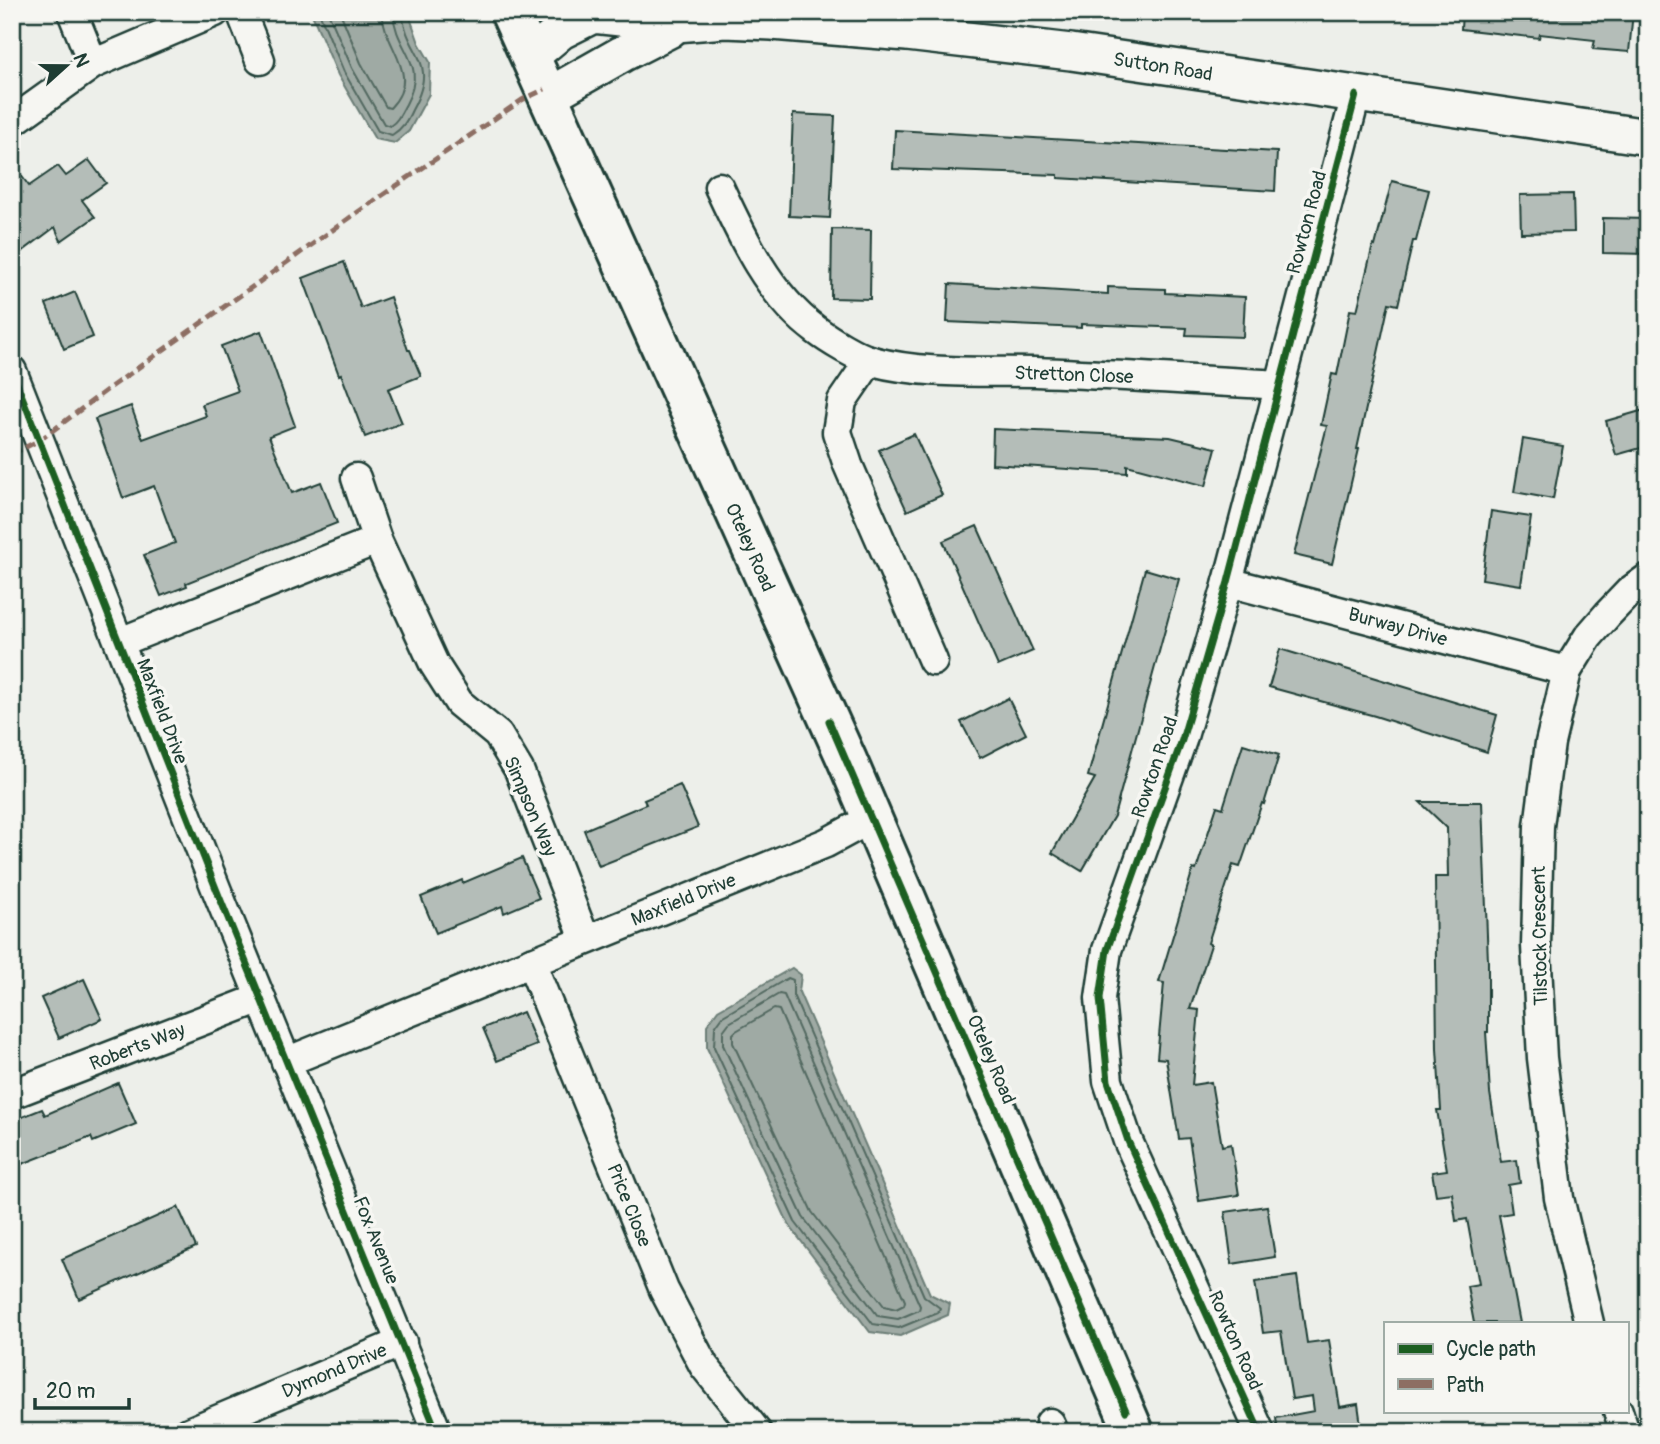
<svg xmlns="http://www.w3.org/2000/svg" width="1660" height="1444" font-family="Pangolin,sans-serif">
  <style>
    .water { fill: #9faaa4; stroke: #6c7e77; stroke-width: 2 }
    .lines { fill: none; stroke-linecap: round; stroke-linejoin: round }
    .shore { stroke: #526961; stroke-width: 2 }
    .building { fill: #b4bdb8; stroke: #1f3d34; stroke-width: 2 }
    .minor-casing { stroke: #1f3d34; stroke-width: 33 }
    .tertiary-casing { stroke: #1f3d34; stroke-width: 40 }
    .secondary-casing { stroke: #1f3d34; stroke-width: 44 }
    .minor { stroke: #f6f6f2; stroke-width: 28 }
    .tertiary { stroke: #f6f6f2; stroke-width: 35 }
    .secondary { stroke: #f6f6f2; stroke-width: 38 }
    .quiet { stroke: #8d6e63; stroke-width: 5; stroke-dasharray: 10 5; stroke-linecap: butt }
    .cycleway-casing { stroke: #f6f6f2; stroke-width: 11 }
    .cycleway { stroke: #1b5e20; stroke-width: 7 }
    .labels { text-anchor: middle; stroke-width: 7; stroke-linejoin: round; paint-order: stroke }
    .street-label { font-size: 19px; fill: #1f3d34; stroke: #f6f6f2 }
  </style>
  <rect width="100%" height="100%" fill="#edefea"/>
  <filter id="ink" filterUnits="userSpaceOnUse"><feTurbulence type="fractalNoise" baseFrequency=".0143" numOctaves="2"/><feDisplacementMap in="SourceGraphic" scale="14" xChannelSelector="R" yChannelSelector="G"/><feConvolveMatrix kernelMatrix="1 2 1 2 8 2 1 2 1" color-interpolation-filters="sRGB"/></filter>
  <g filter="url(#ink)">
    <g class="water">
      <polygon points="311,12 408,12 419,43 430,62 429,94 409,131 395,143 375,139 338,75"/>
      <polygon points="792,968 801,975 799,992 930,1294 950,1304 948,1315 900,1336 870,1332 789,1225 707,1048 707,1025 718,1010"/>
    </g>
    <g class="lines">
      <g class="shore">
        <path d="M 319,12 L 344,72 L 378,131 L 392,135 C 402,129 407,121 412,110 C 440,59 407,57 402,12"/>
        <path d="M 328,12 L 352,68 L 384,124 L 390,126 C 398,121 401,113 406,104 C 429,61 395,52 393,12"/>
        <path d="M 340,12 L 361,63 L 386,107 L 390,108 C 423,74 384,49 382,12"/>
        <polygon points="788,978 793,980 793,995 924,1296 940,1308 938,1312 899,1328 873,1324 795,1222 714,1047 715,1027 723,1016"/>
        <polygon points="779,994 784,995 920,1306 919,1310 898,1319 878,1316 803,1217 723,1045 723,1031 729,1023"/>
        <polygon points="774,1009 779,1010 905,1301 904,1305 896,1309 884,1306 812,1212 733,1043 733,1034 736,1031"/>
      </g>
    </g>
    <g class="building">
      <polygon points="1462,12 1633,12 1629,52 1593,49 1595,40 1540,34 1539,38 1461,29"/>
      <polygon points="793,114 835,116 830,218 789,216"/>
      <polygon points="895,130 1277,152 1275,191 1058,178 1058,175 893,169"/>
      <polygon points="89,160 106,183 82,200 95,217 61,241 55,227 23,251 12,237 12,163 29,186 58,166 66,176"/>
      <polygon points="1392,181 1429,190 1416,241 1413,241 1398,305 1389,303 1357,449 1359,449 1332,564 1294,555 1327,426 1321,425 1332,374 1337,375 1350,310 1357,311 1373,245 1375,246"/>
      <polygon points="1573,194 1574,232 1521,233 1520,195"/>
      <polygon points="1603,218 1648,219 1648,254 1603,253"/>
      <polygon points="832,229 871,230 870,299 831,298"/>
      <polygon points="344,262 361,308 390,297 408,350 410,350 421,376 388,389 402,423 365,437 341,374 339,375 303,278"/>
      <polygon points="949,284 1108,294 1108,287 1165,289 1165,293 1245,297 1243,337 1186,335 1187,328 1081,324 1081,328 947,322"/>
      <polygon points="75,292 93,337 64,349 46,304"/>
      <polygon points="261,331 295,426 269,436 292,493 321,482 337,523 186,583 187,586 161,596 144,555 175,543 154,486 123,498 95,419 131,406 143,439 206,416 202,404 238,391 221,346"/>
      <polygon points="1644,410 1648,423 1648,446 1616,455 1606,421"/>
      <polygon points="993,429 1170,437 1216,448 1206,486 1127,465 1127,473 992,464"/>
      <polygon points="914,434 942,495 907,511 879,450"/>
      <polygon points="1523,439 1563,446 1553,499 1514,492"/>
      <polygon points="1491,511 1531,517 1521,585 1482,579"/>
      <polygon points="977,526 1033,651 998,666 943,541"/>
      <polygon points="1145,569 1179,579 1114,816 1082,871 1052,853 1095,778 1088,776"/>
      <polygon points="1280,649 1497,715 1487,752 1375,716 1269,687"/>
      <polygon points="1008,698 1026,734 980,758 961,722"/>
      <polygon points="1243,744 1279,755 1264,804 1262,803 1240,867 1233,865 1208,943 1211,945 1190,1009 1199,1010 1192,1085 1211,1082 1222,1146 1231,1144 1239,1195 1199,1201 1189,1138 1179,1139 1166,1059 1157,1058 1164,983 1159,982 1193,869 1196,870 1217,806 1223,808"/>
      <polygon points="680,785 698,827 599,866 584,830 646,804 644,800"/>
      <polygon points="1420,802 1482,802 1488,962 1488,1032 1486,1032 1490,1093 1501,1162 1517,1160 1520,1183 1508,1185 1512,1213 1499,1215 1520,1323 1474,1323 1467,1286 1479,1284 1467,1219 1456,1221 1452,1193 1436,1195 1432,1172 1447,1170 1437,1110 1441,1110 1437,1049 1435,877 1448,877 1447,828"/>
      <polygon points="522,858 539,898 504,913 502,906 436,933 421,897 462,880 463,883"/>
      <polygon points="84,979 102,1019 59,1038 41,998"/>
      <polygon points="523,1012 537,1045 497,1061 483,1028"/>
      <polygon points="118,1083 136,1124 93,1142 91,1137 12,1168 12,1121 42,1109 45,1115"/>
      <polygon points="1267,1206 1275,1257 1232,1264 1225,1212"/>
      <polygon points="178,1207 196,1247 79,1299 62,1259"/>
      <polygon points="1297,1276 1307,1343 1329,1340 1340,1407 1358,1404 1362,1432 1278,1432 1276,1418 1314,1411 1312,1396 1292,1399 1281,1331 1263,1333 1255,1282"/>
    </g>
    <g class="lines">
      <g class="minor-casing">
        <g id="minor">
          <polyline points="72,12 93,64"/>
          <polyline points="241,12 260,60"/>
          <polyline points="12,122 93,64 215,12"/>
          <path d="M 719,187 C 743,239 769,295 816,330 C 829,340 857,357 872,361 C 924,375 983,371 1036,372 C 1117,375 1198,380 1280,385"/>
          <polyline points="870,360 842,401 837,432 848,465 933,661"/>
          <polyline points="12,371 217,891 437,1432"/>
          <polyline points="356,478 377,540 434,664 459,703 498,735 519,770 585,939"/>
          <polyline points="1228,582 1567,671"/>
          <polyline points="120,642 377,540"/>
          <polyline points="531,962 664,1290 704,1366 757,1432"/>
          <polyline points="286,1062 826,843 872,818"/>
          <polyline points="12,1094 261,998"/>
          <polyline points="1589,1323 1559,1198 1542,1058 1536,946 1539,826 1550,743 1567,671 1588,637 1608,614 1630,591 1648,578"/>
          <polyline points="1618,1411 1625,1432"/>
          <polyline points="1050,1423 1054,1432"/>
          <polyline points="189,1432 402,1342"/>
          <polyline points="1260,1432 1128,1141 1108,1081 1100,998 1107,950 1182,740 1228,582 1356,95"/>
        </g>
      </g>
      <g class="tertiary-casing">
        <g id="tertiary">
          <polyline points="530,57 561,31 593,15 676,24 725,20 772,22 907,33 1071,52 1648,137"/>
          <polyline points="548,96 622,54 669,30 676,24"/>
        </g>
      </g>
      <g class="secondary-casing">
        <polyline id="secondary" points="510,12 847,760 1134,1432"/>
      </g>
      <use href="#minor" class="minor"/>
      <use href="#tertiary" class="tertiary"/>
      <use href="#secondary" class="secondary"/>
      <polyline class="quiet" points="12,454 40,440 108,389 358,212 522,100 545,89"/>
      <g class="cycleway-casing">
        <g id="cycleway">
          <polyline points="12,371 217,891 437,1432"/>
          <polyline points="829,721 1126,1411"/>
          <polyline points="1260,1432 1128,1141 1108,1081 1100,998 1107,950 1182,740 1228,582 1356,95"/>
        </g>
      </g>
      <use href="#cycleway" class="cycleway"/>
    </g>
  </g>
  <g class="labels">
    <g class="street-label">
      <text transform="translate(1163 66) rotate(9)" y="7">Sutton Road</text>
      <text transform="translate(1306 222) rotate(-75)" y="7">Rowton Road</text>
      <text transform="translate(1074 374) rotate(2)" y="7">Stretton Close</text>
      <text transform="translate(751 547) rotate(66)" y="7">Oteley Road</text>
      <text transform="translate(1398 626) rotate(15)" y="7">Burway Drive</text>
      <text transform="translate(163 711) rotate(69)" y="7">Maxfield Drive</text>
      <text transform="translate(1154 767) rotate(-71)" y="7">Rowton Road</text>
      <text transform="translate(531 806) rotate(67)" y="7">Simpson Way</text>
      <text transform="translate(683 899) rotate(-22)" y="7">Maxfield Drive</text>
      <text transform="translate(1539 936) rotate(-91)" y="7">Tilstock Crescent</text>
      <text transform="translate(137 1046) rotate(-21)" y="7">Roberts Way</text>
      <text transform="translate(992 1059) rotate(67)" y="7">Oteley Road</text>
      <text transform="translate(630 1205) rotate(68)" y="7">Price Close</text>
      <text transform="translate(377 1240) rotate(68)" y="7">Fox Avenue</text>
      <text transform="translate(1236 1340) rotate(66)" y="7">Rowton Road</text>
      <text transform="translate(334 1370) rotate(-23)" y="7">Dymond Drive</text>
    </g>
  </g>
  <rect width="1660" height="1444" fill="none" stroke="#f6f6f2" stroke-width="42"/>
  <rect x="21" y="21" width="1618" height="1402" fill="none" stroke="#1f3d34" stroke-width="2.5" filter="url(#ink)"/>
  <rect x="1384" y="1322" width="245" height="91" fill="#f6f6f2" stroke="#a0aca6" stroke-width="2"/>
  <rect x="1398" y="1344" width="35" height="10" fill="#1b5e20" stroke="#a0aca6" stroke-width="2"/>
  <text x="1446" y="1356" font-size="21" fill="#1f3d34">Cycle path</text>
  <rect x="1398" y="1379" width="35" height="10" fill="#8d6e63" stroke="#a0aca6" stroke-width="2"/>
  <text x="1446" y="1392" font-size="21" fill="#1f3d34">Path</text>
  <g transform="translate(66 66) rotate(69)" stroke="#f6f6f2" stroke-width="5" paint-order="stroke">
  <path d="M0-5L12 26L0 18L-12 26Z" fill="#1f3d34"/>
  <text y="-10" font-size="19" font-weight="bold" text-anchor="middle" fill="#1f3d34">N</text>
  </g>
  <path d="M35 1398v10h94v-10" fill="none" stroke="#1f3d34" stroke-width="3.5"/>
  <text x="46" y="1398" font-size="21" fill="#1f3d34" stroke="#f6f6f2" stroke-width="5" paint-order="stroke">20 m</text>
</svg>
